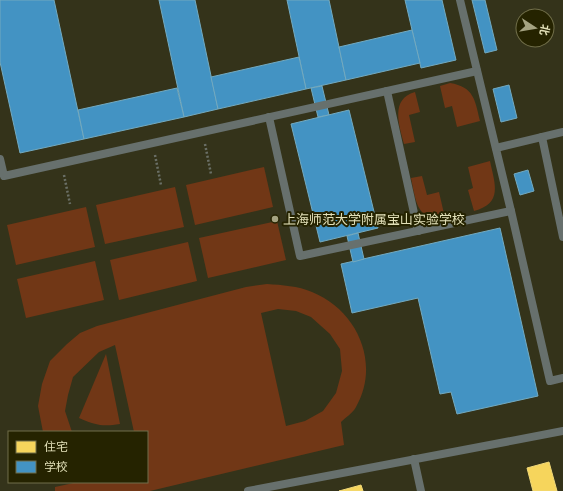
<svg xmlns="http://www.w3.org/2000/svg" width="563" height="491" font-family="'Nunito Sans','Noto Sans SC',sans-serif">
  <style>
    .green { fill: #713716; fill-rule: evenodd }
    .homes { fill: #f6d55c; stroke: #f0d878 }
    .schools { fill: #4393c3; stroke: #73aac0 }
    .lines { fill: none; stroke-linecap: round; stroke-linejoin: round }
    .path { stroke: #6a6f66; stroke-width: 2.5; stroke-dasharray: 2 2; stroke-linecap: butt }
    .lane { stroke: #67706d; stroke-width: 8 }
    .poi-dot { fill: #a5a381; stroke: #252300; stroke-width: 1.5 }
    .labels { text-anchor: middle; stroke-width: 4; stroke-linejoin: round; paint-order: stroke }
    .poi-label { font-size: 13px; fill: #e2e0b8; stroke: #252300; text-anchor: start }
  </style>
  <rect width="100%" height="100%" fill="#34331a"/>
  <g class="green">
    <path d="M 450,83 C 474,87 475,100 480,121 L 457,127 L 452,106 L 445,108 L 440,86 Z"/>
    <path d="M 415,92 L 420,112 L 409,115 L 415,142 L 404,144 C 399,125 390,99 415,92 Z"/>
    <path d="M 490,161 C 495,185 503,203 474,211 L 468,190 L 473,188 L 468,167 Z"/>
    <polygon points="264,167 273,207 195,225 186,185"/>
    <path d="M 422,176 L 427,195 L 439,192 L 445,218 C 416,221 416,201 411,178 Z"/>
    <polygon points="175,187 184,227 105,244 96,205"/>
    <polygon points="86,207 95,247 16,265 7,225"/>
    <polygon points="277,221 286,260 208,278 199,238"/>
    <polygon points="188,242 197,281 119,300 110,260"/>
    <polygon points="95,261 104,300 26,318 17,279"/>
    <path d="M 267,284 C 282,285 298,286 312,292 C 357,310 381,363 356,407 C 353,413 345,418 341,422 L 344,445 L 150,491 L 55,491 L 55,487 L 78,482 L 147,482 L 147,432 L 134,432 L 115,345 L 99,352 L 73,377 L 68,395 L 65,411 L 72,432 L 43,432 L 38,406 L 42,384 L 50,361 L 67,344 L 80,333 L 97,326 L 246,287 ZM 278,309 L 296,311 L 311,317 L 330,334 L 340,349 L 342,371 L 336,393 L 323,411 L 305,421 L 286,426 L 261,313 Z"/>
    <path d="M 106,354 L 120,424 C 103,427 95,425 79,418 Z"/>
  </g>
  <g class="homes">
    <polygon points="549,462 557,491 533,491 527,468"/>
    <polygon points="361,485 363,491 339,491"/>
  </g>
  <g class="schools">
    <polygon points="0,0 54,0 84,139 20,153 0,62"/>
    <polygon points="159,0 195,0 218,109 184,117"/>
    <polygon points="287,0 329,0 346,80 306,89"/>
    <polygon points="405,0 442,0 456,60 421,68"/>
    <polygon points="472,0 485,0 497,50 485,53"/>
    <polygon points="412,30 420,63 346,80 339,47"/>
    <polygon points="299,57 306,89 218,109 211,77"/>
    <polygon points="509,85 517,118 501,122 493,89"/>
    <polygon points="322,86 329,115 318,117 311,88"/>
    <polygon points="177,88 184,117 84,139 78,110"/>
    <polygon points="349,110 378,228 320,242 291,124"/>
    <polygon points="528,170 534,191 520,195 514,174"/>
    <polygon points="500,228 538,396 457,414 451,392 440,394 418,298 352,313 341,264"/>
    <polygon points="358,233 364,259 353,262 347,236"/>
  </g>
  <g class="lines">
    <g class="path">
      <polyline points="205,144 211,174"/>
      <polyline points="155,155 161,185"/>
      <polyline points="64,175 70,204"/>
    </g>
    <g class="lane">
      <polyline points="460,0 511,211 550,381 563,378"/>
      <polyline points="387,91 418,231"/>
      <polyline points="269,117 300,256 511,211"/>
      <polyline points="542,137 563,237"/>
      <polyline points="496,148 563,132"/>
      <polyline points="0,159 4,176 477,71"/>
      <polyline points="414,459 421,491"/>
      <polyline points="248,491 563,431"/>
    </g>
  </g>
  <circle class="poi-dot" cx="275" cy="219" r="4"/>
  <g class="labels">
    <g class="poi-label">
      <text x="283" y="224">上海师范大学附属宝山实验学校</text>
    </g>
  </g>
  <rect x="8" y="431" width="140" height="52" fill="#252300" stroke="#716f4a"/>
  <rect x="16" y="441" width="20" height="12" fill="#f6d55c" stroke="#716f4a"/>
  <text x="44" y="451" font-size="12" fill="#e2e0b8">住宅</text>
  <rect x="16" y="461" width="20" height="12" fill="#4393c3" stroke="#716f4a"/>
  <text x="44" y="471" font-size="12" fill="#e2e0b8">学校</text>
  <g transform="translate(535 28) rotate(102)"><circle r="19" fill="#252300" stroke="#716f4a"/>
  <path d="M0-3L7 15L0 10L-7 15Z" fill="#a5a381"/>
  <text y="-6" font-size="11" font-weight="bold" text-anchor="middle" fill="#e2e0b8">北</text>
  </g>
</svg>
